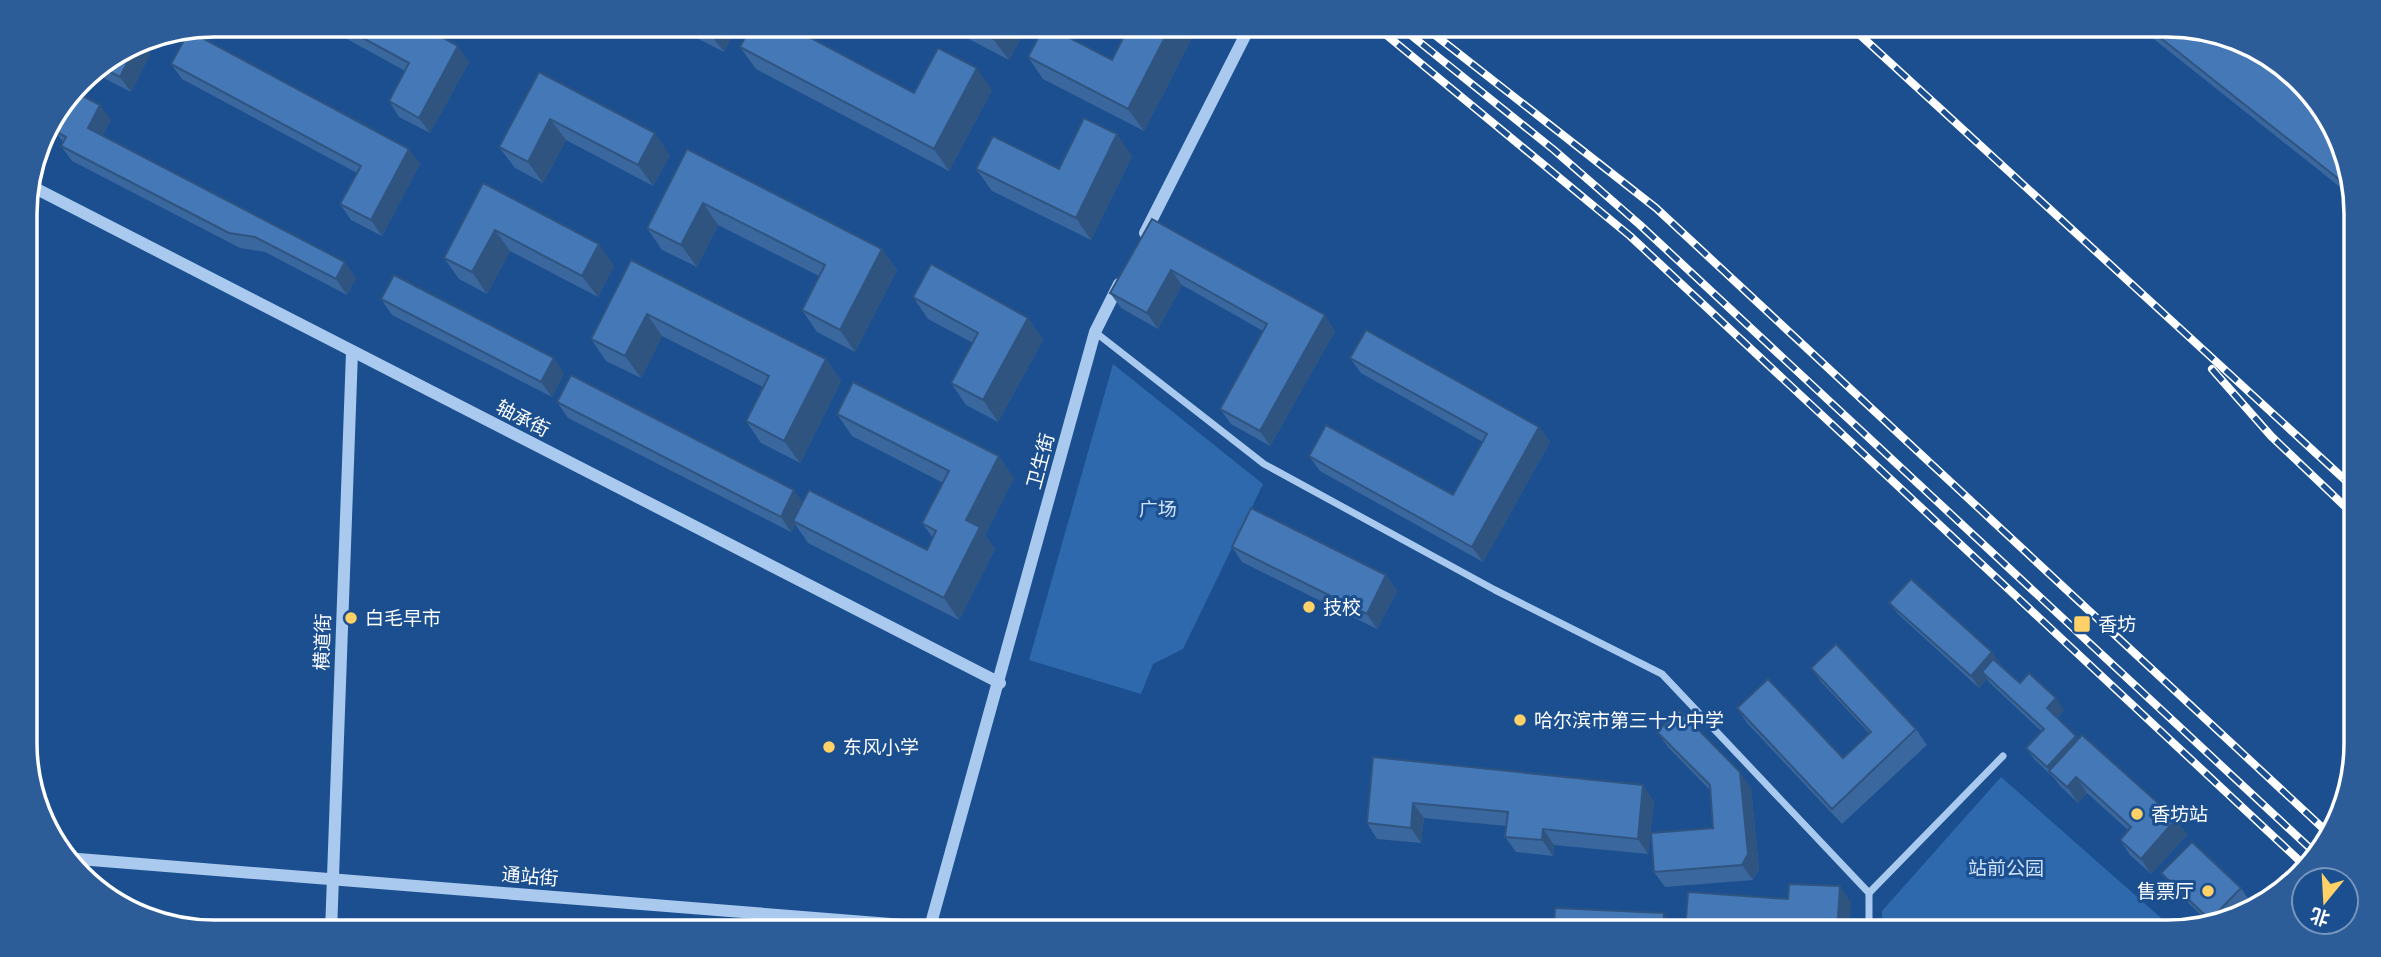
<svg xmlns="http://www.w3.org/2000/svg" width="2381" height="957" font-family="'Public Sans','Noto Sans SC',sans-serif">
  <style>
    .green { fill: #2e69ad }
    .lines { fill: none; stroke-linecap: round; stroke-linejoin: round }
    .minor { stroke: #a9c9ee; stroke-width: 7 }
    .tertiary { stroke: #a9c9ee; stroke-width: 12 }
    .rail-casing { stroke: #fff; stroke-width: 8 }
    .rail { stroke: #1b4f8f; stroke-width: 5; stroke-dasharray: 16; stroke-linecap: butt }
    .wall { fill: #3a679d }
    .shaded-wall { fill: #305480 }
    .building { fill: #4478b7; stroke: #305480; stroke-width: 2 }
    .poi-dot { fill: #ffd166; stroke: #1b4f8f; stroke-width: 2.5 }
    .labels { text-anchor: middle; stroke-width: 6; stroke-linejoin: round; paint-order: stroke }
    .street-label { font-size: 19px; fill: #fff; stroke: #1b4f8f }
    .park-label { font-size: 19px; fill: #cfe3fa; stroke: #1b4f8f }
    .poi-label { font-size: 19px; fill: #fff; stroke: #1b4f8f; text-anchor: start }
    .rim { fill: none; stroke: #fff; stroke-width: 3.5 }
  </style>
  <rect width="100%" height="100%" fill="#1b4f8f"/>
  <g class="green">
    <polygon points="1113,364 1263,484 1183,649 1153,664 1141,694 1029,660"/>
    <polygon points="2001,777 2177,932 1882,932 1882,911"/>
  </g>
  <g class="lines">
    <g class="minor">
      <polyline points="1095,332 1264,464 1495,590 1662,674 1869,893 1869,932"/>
      <polyline points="1869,893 2003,756"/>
    </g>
    <g class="tertiary">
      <polyline points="29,185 1000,683"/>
      <polyline points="1145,233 1251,24"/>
      <polyline points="66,858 991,932"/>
      <polyline points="930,927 1095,332 1119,284"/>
      <polyline points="331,932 352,352"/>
    </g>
    <g class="rail-casing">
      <g id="rail">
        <polyline points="1373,24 1630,236 2303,864"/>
        <polyline points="1397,24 1554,150 1640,225 2313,851"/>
        <polyline points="1421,24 1656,208 2327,832"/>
        <polyline points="1848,24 2356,490"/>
        <polyline points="2212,369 2271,436 2356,517"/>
      </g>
    </g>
    <use href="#rail" class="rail"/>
  </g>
  <g class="wall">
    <polygon points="320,24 418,24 469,62 430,133 399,117 389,101 405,71"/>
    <polygon points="669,24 738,24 724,52"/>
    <polygon points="940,24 1028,24 1009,60"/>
    <polygon points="1130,24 1199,24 1144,131 1043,79 1028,57 1112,60"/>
    <polygon points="2135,24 2168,24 2355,188 2355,199"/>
    <polygon points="140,40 150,54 131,92 90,71"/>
    <polygon points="815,40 914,93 992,90 949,171 756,69 740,47"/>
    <polygon points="171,64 420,164 382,236 351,220 340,204 357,173 182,79"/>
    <polygon points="539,72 670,155 653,186 566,140 543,183 515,168 499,147"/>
    <polygon points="111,120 102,136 356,278 347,295 265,252 240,248 72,161 61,146 63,142 55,131"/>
    <polygon points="687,149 882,249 897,270 855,352 817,332 802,310 819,276 718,225 697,267 662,250 647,228"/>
    <polygon points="1132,156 1091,240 992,191 976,169 1059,169"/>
    <polygon points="483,183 614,266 598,297 510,251 487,294 459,279 444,258"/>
    <polygon points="1152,219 1335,331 1270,446 1231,424 1220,409 1263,331 1182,285 1158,329 1121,308 1110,293"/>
    <polygon points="631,260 826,359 841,381 800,463 761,443 746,421 763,387 662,336 641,378 606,361 591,339"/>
    <polygon points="913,297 1028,318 1043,340 998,422 966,405 951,383 973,343 928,319"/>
    <polygon points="381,299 564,373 552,397 392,315"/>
    <polygon points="1350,358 1539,427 1550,442 1483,562 1320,471 1309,456 1453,495 1483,442 1361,373"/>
    <polygon points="557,402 803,502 927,550 933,538 922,523 943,483 852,436 837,414 1014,478 985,535 995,549 959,620 808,543 795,524 791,532 568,418"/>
    <polygon points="1232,547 1386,575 1397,591 1377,629 1242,562"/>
    <polygon points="1889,603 2001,664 2000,665 2020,683 2064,710 2057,718 2078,739 2176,819 2187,835 2151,874 2130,855 2120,840 2128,830 2087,793 2078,803 2060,786 2054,778 2035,760 2026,748 2042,732 1990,683 1987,679 1979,688 1898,614"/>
    <polygon points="1811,668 1916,729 1927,745 1842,824 1747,723 1737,708 1843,758 1869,733 1822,683"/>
    <polygon points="1657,732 1751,788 1759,869 1753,880 1665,887 1654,872 1713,828 1710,790 1668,747"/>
    <polygon points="1373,757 1654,801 1648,854 1554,845 1553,856 1516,852 1505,837 1506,826 1424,818 1421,843 1377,839 1367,823"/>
    <polygon points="2161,873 2241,888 2249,900 2240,910 2208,922 2170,885"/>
  </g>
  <g class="shaded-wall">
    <polygon points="711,24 738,24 724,52 708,31"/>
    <polygon points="796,24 823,24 809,51 794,29"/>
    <polygon points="1001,24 1028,24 1009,60 993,39"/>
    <polygon points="1172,24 1199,24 1144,131 1128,109"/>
    <polygon points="140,40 150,54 131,92 120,77"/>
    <polygon points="458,46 469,62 430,133 419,118"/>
    <polygon points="977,68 992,90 949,171 934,149"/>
    <polygon points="100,105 111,120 98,144 88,128"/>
    <polygon points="550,119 566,140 543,183 528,162"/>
    <polygon points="655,133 670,155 653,186 638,165"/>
    <polygon points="1117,134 1132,156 1091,240 1076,218"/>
    <polygon points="409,149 420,164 382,236 371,220"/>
    <polygon points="703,203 718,225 697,267 681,245"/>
    <polygon points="495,230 510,251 487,294 472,272"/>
    <polygon points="599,244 614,266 598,297 582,276"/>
    <polygon points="882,249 897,270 855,352 840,330"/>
    <polygon points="345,262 356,278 347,295 336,279"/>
    <polygon points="1171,270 1182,285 1158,329 1147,313"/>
    <polygon points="647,314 662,336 641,378 625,356"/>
    <polygon points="1325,315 1335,331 1270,446 1260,431"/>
    <polygon points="1028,318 1043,340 998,422 983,400"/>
    <polygon points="554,358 564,373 552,397 541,382"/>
    <polygon points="826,359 841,381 800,463 784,441"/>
    <polygon points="1539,427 1550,442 1483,562 1472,547"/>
    <polygon points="999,456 1014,478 985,535 995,549 959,620 944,598 966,520"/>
    <polygon points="794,490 805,505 793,521 795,524 791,532 781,517"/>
    <polygon points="1386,575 1397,591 1377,629 1367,614"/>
    <polygon points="1992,652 2001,664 1988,678 1982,672 1987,679 1979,688 1971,676"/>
    <polygon points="2056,698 2064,710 2055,720 2047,708"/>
    <polygon points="2076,736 2085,748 2050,772 2047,767"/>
    <polygon points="1740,772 1751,788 1759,869 1753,880 1742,865"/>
    <polygon points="2076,777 2087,793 2078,803 2067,787"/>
    <polygon points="1643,785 1654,801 1648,854 1638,839"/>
    <polygon points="1413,803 1424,818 1421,843 1411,828"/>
    <polygon points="2176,819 2187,835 2151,874 2141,859"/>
    <polygon points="1543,829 1554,845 1553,856 1542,840"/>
    <polygon points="1840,886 1851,902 1849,932 1837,932"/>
    <polygon points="1664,913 1672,925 1672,932 1663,932"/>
  </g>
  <g class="building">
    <polygon points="337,24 418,24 458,46 419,118 389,101 409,63"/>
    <polygon points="696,24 711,24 708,31"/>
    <polygon points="752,24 796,24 794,29 914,93 938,48 977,68 934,149 740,47"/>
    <polygon points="966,24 1001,24 993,39"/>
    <polygon points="1130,24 1172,24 1128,109 1028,57 1045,25 1112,60"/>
    <polygon points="2143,24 2168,24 2229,35 2310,89 2355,188 2355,192"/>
    <polygon points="189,31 409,149 371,220 340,204 361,166 171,64"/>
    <polygon points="138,41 120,77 98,66"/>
    <polygon points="539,72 655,133 638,165 550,119 528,162 499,147"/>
    <polygon points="75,92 100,105 88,128 345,262 336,279 255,237 229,233 61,146 66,137 55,131"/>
    <polygon points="1084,118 1117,134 1076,218 976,169 993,136 1059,169"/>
    <polygon points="687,149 882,249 840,330 802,310 825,265 703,203 681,245 647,228"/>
    <polygon points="483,183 599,244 582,276 495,230 472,272 444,258"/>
    <polygon points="1152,219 1325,315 1260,431 1220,409 1267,324 1171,270 1147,313 1110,293"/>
    <polygon points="631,260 826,359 784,441 746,421 769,376 647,314 625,356 591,339"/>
    <polygon points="931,264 1028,318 983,400 951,383 978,333 913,297"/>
    <polygon points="394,275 554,358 541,382 381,299"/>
    <polygon points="1366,330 1539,427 1472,547 1309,456 1326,425 1453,495 1487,434 1350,358"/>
    <polygon points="571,375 794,490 781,517 557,402"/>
    <polygon points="853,382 999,456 966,520 980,527 944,598 793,521 809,490 927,550 936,531 922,523 949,471 837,414"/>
    <polygon points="1251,508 1386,575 1367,614 1232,547"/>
    <polygon points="1911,579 1992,652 1971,676 1889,603"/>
    <polygon points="1836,644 1916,729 1832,809 1737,708 1768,679 1843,758 1871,732 1811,668"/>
    <polygon points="1993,659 2020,683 2029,673 2056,698 2047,708 2076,736 2047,767 2026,748 2044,729 1982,672"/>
    <polygon points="1679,710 1740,772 1748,854 1742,865 1654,872 1651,833 1713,828 1710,785 1657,732"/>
    <polygon points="2082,735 2176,819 2141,859 2120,840 2131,827 2076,777 2067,787 2049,771"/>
    <polygon points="1373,757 1643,785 1638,839 1543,829 1542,840 1505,837 1508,812 1413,803 1411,828 1367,823"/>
    <polygon points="2192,842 2241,888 2210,920 2161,873"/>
    <polygon points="1789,884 1840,886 1837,932 1685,932 1688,892 1788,899"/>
    <polygon points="1555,908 1664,913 1663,932 1554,932"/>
  </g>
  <g class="poi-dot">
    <circle cx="1309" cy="607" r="7"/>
    <circle cx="351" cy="618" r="7"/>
    <rect x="2073" y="615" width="18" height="18" rx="3.5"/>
    <circle cx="1520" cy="720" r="7"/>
    <circle cx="829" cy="747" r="7"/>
    <circle cx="2137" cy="814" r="7"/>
    <circle cx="2208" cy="891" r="7"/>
  </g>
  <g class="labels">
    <g class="street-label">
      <text transform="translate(523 418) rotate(27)" y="7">轴承街</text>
      <text transform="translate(1040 461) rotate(-75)" y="7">卫生街</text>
      <text transform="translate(322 642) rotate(-88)" y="7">横道街</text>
      <text transform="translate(530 876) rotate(5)" y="7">通站街</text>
    </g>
    <g class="park-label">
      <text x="1158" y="516">广场</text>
      <text x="2006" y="875">站前公园</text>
    </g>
    <g class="poi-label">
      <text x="1323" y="614">技校</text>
      <text x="365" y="625">白毛早市</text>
      <text x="2098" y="631">香坊</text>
      <text x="1534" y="727">哈尔滨市第三十九中学</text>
      <text x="843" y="754">东风小学</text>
      <text x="2151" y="821">香坊站</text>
      <text x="2194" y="898" text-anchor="end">售票厅</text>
    </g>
  </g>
  <path d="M0 0H2381V957H0ZM214 37H2167A177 177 0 0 1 2344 214V743A177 177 0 0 1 2167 920H214A177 177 0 0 1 37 743V214A177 177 0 0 1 214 37Z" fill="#2d5d98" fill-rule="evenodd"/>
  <path class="rim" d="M214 37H2167A177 177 0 0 1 2344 214V743A177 177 0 0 1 2167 920H214A177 177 0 0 1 37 743V214A177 177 0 0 1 214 37Z"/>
  <g transform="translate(2325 901) rotate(198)"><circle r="33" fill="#1b4f8f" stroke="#7695bc" stroke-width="2"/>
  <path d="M0-5L12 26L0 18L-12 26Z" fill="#ffd166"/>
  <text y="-10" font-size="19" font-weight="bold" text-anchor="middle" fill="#ffffff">北</text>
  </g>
</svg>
